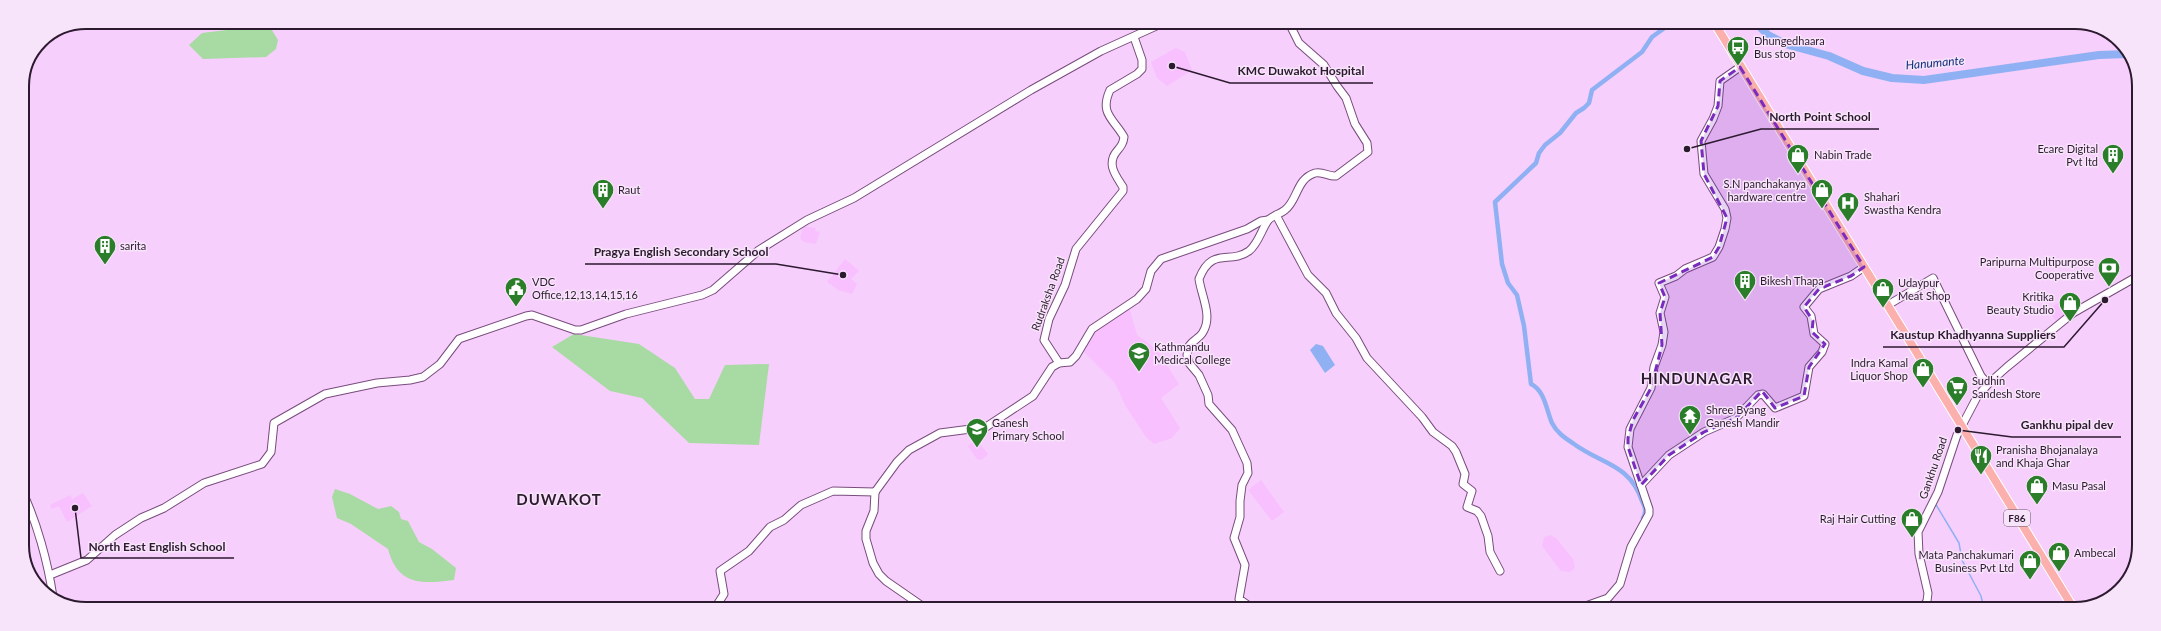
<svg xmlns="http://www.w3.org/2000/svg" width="2161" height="631" font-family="Lato,sans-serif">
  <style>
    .built { fill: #f8c0ff }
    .green { fill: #a8daa4 }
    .water { fill: #8fb1f3 }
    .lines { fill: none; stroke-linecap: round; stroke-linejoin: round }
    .stream { stroke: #8fb1f3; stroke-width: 1.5 }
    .canal { stroke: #8fb1f3; stroke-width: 4.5 }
    .river { stroke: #8fb1f3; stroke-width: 8 }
    .tertiary-casing { stroke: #784c7d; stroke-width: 9 }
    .secondary-casing { stroke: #784c7d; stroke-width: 9 }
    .primary-casing { stroke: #fff; stroke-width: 10 }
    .tertiary { stroke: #fff; stroke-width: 7 }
    .secondary { stroke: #fff; stroke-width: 7 }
    .primary { stroke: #fbb0ae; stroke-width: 8 }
    .marked { fill: #7b2cbf; fill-opacity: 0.2; stroke: #7b2cbf; stroke-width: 3; stroke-dasharray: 8 5; stroke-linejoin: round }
    .labels { text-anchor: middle; stroke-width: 3; stroke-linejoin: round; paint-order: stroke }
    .shield { fill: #f8e4fa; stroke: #69576c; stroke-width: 1 }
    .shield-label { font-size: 10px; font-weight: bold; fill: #2c1a2f }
    .poi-label { font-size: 11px; fill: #2c1a2f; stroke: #f8e4fa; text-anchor: start }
    .street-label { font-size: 11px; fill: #2c1a2f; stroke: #f8e4fa }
    .water-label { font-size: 12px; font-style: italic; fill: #11327d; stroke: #f8e4fa }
    .district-label { font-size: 15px; font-weight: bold; letter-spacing: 1px; fill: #2c1a2f; stroke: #f8e4fa }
    .rim { fill: none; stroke: #2c1a2f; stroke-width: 2 }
    .leader { fill: none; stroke: #2c1a2f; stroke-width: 1.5 }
    .callout-dot { fill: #2c1a2f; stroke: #f8e4fa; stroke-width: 1.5 }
    .callout-label { font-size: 12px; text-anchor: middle; font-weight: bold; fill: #2c1a2f; stroke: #f8e4fa; stroke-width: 3; stroke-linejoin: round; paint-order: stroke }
  </style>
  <rect width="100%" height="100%" fill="#f7cffc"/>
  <g class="built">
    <polygon points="1176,48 1185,52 1192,70 1167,86 1157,78 1151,62"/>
    <polygon points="803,226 816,228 815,231 820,232 816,244 803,242 800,238"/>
    <polygon points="845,259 859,271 851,279 857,284 852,294 838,290 827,282"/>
    <polygon points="2062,302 2068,308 2065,316 2057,323 2048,310 2056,304"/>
    <polygon points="1128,303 1137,335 1157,350 1179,384 1161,398 1180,428 1172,438 1154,444 1146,437 1125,405 1115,383 1081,349 1086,336"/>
    <polygon points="976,439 988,454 982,460 977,459 968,446"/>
    <polygon points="1261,480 1284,512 1272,521 1248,490"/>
    <polygon points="83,493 92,506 67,522 59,506 52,509 50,505 70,495 72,499"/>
    <polygon points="1550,535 1556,538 1573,559 1575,568 1570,572 1561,571 1542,546 1544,537"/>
  </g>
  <g class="green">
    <polygon points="249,22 267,22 278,40 276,49 266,57 203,59 189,45 202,33 243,28 250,24"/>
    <polygon points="574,334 639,344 675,368 695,399 709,399 725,365 769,364 759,445 689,443 642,398 610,391 552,347"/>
    <path d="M 335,489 L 350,494 L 378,509 L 391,506 L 399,512 L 401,519 L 408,521 L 419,542 L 432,549 L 456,568 L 454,580 C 422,584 398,586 388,549 L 351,524 L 337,518 L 332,497 Z"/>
  </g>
  <polygon class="water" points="1316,344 1323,346 1335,365 1325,373 1310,350"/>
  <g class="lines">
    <polyline class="stream" points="1935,503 1959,543 1962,560 1981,596 1984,609"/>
    <g class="canal">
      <path d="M 1643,518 C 1647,511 1645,507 1642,501 C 1630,464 1601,464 1574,444 C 1565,438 1557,433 1552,423 C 1546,409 1545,391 1531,384 L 1524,326 L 1517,295 L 1508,283 L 1502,264 L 1495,202 L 1536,163 L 1539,153 L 1545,145 L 1560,133 L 1576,113 L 1584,108 L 1589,103 L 1592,90 L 1642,52 L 1652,37 L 1670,24"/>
      <polyline points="1570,608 1583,604"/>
    </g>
    <polyline class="river" points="1757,24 1768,35 1785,44 1829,56 1863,71 1892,78 1924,80 2099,55 2127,54"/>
    <g class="tertiary-casing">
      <g id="tertiary">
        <polyline points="1276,215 1308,275 1326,293 1336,313 1356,338 1367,358 1422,417 1433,432 1452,446 1456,452 1465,474 1463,484 1472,491 1467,507 1477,511 1481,516 1488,536 1490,552 1500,571"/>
        <polyline points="1888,305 1933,278 1981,376 1988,384"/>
        <path d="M 1059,363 L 1044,340 L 1049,319 L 1065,285 L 1076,249 L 1123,191 L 1123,187 C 1116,176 1106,164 1117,151 C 1121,146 1123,144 1124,137 C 1114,119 1099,114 1110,90 L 1137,74 L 1142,69 L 1142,60 L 1134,37"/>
        <polyline points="875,492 897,462 909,450 940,433 986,427 1033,396 1052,367 1059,363 1070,362 1076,356 1092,329 1137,299 1146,289 1151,271 1161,259 1247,229 1261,221 1268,220"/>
        <polyline points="875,492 874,511 866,531 866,539 873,563 879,574 886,581 925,608"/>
        <polyline points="715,608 724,594 720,571 749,551 770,527 784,520 801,505 833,491 875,492"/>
        <path d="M 1252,608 L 1239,599 L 1245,565 L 1234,538 L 1240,517 L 1240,501 L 1242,485 L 1248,473 L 1247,463 L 1232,430 L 1209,404 L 1208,395 L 1199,375 L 1189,363 L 1187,355 L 1189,346 C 1193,340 1200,338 1203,332 C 1213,316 1201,295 1199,279 C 1212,246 1229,265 1249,251 C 1258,244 1261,231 1267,222 C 1270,216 1279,215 1285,210 C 1298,200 1296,179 1315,173 C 1323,171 1329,177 1336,176 L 1368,152 L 1367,143 L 1355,124 L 1346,98 L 1337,86 L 1324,65 L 1299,43 L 1289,23"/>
      </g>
    </g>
    <g class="secondary-casing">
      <g id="secondary">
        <polyline points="1641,485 1669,455 1704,432 1736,418 1758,395 1763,394 1775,408 1804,396 1809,367 1822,352 1825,344 1814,334 1811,316 1804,307 1819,289 1851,276 1864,267"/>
        <path d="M 22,491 C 37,522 48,563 53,597"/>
        <polyline points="50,575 87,560 115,535 141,518 164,508 204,483 262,464 271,452 274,423 325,394 377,383 410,380 423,377 440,364 459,339 526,316 532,315 575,330 581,330 626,314 702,295 713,290 759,250 807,220 854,198 1031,90 1101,51 1163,23"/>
        <polyline points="1580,608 1608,598 1620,584 1631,547 1649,514 1649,509 1628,447 1630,429 1651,388 1654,367 1662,345 1664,332 1660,313 1665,297 1659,283 1676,276 1685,269 1713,257 1719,247 1725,229 1727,218 1725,209 1704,174 1701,141 1713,119 1718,106 1720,81 1740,67"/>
        <polyline points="1922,609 1927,601 1928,593 1919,554 1918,532 1938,492 1957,435 1977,397 1988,384 2007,367 2073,313 2138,276"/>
      </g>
    </g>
    <g class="primary-casing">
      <polyline id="primary" points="1715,24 2074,609"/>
    </g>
    <use href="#tertiary" class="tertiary"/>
    <use href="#secondary" class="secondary"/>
    <use href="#primary" class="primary"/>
  </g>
  <path class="marked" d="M 1740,67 L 1864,267 L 1851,276 L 1819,289 L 1804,307 L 1813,321 L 1812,332 L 1825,344 L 1809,367 L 1804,396 L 1775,408 L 1762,391 L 1736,418 L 1704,432 L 1669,455 L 1641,485 L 1628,447 L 1628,438 L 1633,420 L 1651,388 L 1662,345 L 1660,313 L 1665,297 L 1659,283 L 1713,257 L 1719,247 L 1727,218 L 1704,174 L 1701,141 L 1718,106 L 1720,81 Z"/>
  <defs>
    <g id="bus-pin" transform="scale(1.15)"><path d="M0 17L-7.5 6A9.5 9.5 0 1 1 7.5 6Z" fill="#2a7d29" stroke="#f8e4fa"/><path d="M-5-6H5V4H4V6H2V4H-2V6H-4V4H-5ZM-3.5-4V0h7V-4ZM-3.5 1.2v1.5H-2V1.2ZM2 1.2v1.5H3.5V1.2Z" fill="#fff"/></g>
    <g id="shop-pin" transform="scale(1.15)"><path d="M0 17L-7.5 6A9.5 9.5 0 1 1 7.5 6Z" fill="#2a7d29" stroke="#f8e4fa"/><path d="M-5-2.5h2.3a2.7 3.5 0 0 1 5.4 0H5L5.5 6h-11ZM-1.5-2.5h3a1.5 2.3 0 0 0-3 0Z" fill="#fff"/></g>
    <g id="building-pin" transform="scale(1.15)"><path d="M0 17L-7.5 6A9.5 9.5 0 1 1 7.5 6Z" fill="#2a7d29" stroke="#f8e4fa"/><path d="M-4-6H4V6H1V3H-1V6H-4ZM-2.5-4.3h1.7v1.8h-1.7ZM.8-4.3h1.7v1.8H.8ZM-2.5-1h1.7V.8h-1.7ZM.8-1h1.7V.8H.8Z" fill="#fff"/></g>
    <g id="hospital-pin" transform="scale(1.15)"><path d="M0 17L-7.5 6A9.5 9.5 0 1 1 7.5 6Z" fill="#2a7d29" stroke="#f8e4fa"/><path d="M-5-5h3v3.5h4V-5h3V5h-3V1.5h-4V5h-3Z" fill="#fff"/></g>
    <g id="bank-pin" transform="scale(1.15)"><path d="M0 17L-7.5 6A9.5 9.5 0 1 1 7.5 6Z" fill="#2a7d29" stroke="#f8e4fa"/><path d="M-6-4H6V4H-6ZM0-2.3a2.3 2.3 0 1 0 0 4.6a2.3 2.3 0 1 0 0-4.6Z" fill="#fff"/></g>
    <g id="civic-pin" transform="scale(1.15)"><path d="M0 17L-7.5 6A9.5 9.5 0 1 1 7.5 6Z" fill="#2a7d29" stroke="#f8e4fa"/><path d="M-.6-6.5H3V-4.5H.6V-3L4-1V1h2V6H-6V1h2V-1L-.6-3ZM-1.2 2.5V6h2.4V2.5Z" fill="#fff"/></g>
    <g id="university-pin" transform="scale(1.15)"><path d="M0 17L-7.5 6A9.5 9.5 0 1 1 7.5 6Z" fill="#2a7d29" stroke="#f8e4fa"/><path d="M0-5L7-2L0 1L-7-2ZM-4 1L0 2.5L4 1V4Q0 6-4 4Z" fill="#fff"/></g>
    <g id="supermarket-pin" transform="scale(1.15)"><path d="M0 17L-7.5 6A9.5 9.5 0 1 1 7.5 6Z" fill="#2a7d29" stroke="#f8e4fa"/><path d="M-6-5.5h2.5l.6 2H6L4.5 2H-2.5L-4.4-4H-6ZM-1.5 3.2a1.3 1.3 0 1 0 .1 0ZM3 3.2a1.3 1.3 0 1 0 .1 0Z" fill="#fff"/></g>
    <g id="temple-pin" transform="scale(1.15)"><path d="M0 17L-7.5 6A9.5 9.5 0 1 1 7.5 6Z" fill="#2a7d29" stroke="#f8e4fa"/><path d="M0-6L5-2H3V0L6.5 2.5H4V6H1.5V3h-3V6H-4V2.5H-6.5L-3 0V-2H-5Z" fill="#fff"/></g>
    <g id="school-pin" transform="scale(1.15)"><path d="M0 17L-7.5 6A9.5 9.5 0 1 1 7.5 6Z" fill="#2a7d29" stroke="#f8e4fa"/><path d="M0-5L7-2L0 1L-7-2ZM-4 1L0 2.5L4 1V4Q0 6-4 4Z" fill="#fff"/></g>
    <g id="restaurant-pin" transform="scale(1.15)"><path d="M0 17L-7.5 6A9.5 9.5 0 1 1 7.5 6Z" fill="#2a7d29" stroke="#f8e4fa"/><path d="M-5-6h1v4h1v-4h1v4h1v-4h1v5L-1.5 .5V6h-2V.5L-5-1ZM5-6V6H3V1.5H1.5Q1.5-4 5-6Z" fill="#fff"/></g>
  </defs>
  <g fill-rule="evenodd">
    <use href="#bus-pin" x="1738" y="47"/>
    <use href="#shop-pin" x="1798" y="155"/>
    <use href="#building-pin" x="2113" y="155"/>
    <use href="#building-pin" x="603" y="190"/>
    <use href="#shop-pin" x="1822" y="190"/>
    <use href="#hospital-pin" x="1848" y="203"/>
    <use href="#building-pin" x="105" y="246"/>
    <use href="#bank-pin" x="2109" y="268"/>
    <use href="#building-pin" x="1745" y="281"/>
    <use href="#civic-pin" x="516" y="288"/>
    <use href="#shop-pin" x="1883" y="289"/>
    <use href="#shop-pin" x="2070" y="303"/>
    <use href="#university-pin" x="1139" y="353"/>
    <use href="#shop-pin" x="1923" y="369"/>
    <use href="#supermarket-pin" x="1957" y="387"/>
    <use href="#temple-pin" x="1690" y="416"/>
    <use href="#school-pin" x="977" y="429"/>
    <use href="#restaurant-pin" x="1981" y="456"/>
    <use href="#shop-pin" x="2037" y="486"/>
    <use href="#shop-pin" x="1912" y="519"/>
    <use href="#shop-pin" x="2059" y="553"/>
    <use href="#shop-pin" x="2030" y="561"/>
  </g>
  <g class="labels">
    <rect class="shield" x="2004" y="510" width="26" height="16" rx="3"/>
    <g class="shield-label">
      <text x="2017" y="522">F86</text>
    </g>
    <g class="poi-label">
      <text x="1754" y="45">Dhungedhaara<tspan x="1754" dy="13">Bus stop</tspan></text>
      <text x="2098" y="153" text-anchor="end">Ecare Digital<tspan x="2098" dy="13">Pvt ltd</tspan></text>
      <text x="1814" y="159">Nabin Trade</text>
      <text x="1806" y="188" text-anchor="end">S.N panchakanya<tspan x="1806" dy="13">hardware centre</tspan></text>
      <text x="618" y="194">Raut</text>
      <text x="1864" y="201">Shahari<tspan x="1864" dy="13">Swastha Kendra</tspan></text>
      <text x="120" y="250">sarita</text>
      <text x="2094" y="266" text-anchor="end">Paripurna Multipurpose<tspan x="2094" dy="13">Cooperative</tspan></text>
      <text x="1760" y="285">Bikesh Thapa</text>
      <text x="532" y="286">VDC<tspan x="532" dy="13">Office,12,13,14,15,16</tspan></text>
      <text x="1898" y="287">Udaypur<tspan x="1898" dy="13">Meat Shop</tspan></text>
      <text x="2054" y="301" text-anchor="end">Kritika<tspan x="2054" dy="13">Beauty Studio</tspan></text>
      <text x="1154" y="351">Kathmandu<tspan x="1154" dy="13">Medical College</tspan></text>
      <text x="1908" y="367" text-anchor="end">Indra Kamal<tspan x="1908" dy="13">Liquor Shop</tspan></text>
      <text x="1972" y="385">Sudhin<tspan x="1972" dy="13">Sandesh Store</tspan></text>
      <text x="1706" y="414">Shree Byang<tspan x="1706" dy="13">Ganesh Mandir</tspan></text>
      <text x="992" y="427">Ganesh<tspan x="992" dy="13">Primary School</tspan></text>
      <text x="1996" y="454">Pranisha Bhojanalaya<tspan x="1996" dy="13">and Khaja Ghar</tspan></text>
      <text x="2052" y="490">Masu Pasal</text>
      <text x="1896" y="523" text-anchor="end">Raj Hair Cutting</text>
      <text x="2074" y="557">Ambecal</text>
      <text x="2014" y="559" text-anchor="end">Mata Panchakumari<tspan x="2014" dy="13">Business Pvt Ltd</tspan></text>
    </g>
    <g class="street-label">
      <text transform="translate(1048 294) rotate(-70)" y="4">Rudraksha Road</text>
      <text transform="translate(1933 468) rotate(-71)" y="4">Gankhu Road</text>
    </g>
    <g class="water-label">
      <text transform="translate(1935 63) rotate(-5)" y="4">Hanumante</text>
    </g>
    <g class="district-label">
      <text x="1697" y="384">HINDUNAGAR</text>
      <text x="559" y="505">DUWAKOT</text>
    </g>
  </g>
  <path d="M0 0H2161V631H0ZM86 29H2075A57 57 0 0 1 2132 86V545A57 57 0 0 1 2075 602H86A57 57 0 0 1 29 545V86A57 57 0 0 1 86 29Z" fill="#f8e4fa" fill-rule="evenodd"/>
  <path class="rim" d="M86 29H2075A57 57 0 0 1 2132 86V545A57 57 0 0 1 2075 602H86A57 57 0 0 1 29 545V86A57 57 0 0 1 86 29Z"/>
  <path class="leader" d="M1172 66L1230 83H1373M1687 149L1761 129H1879M843 275L776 264H585M2105 300L2064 347H1883M1958 430L2012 437H2121M75 508L81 558H234"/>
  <g class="callout-dot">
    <circle cx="1172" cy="66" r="4"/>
    <circle cx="1687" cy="149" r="4"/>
    <circle cx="843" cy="275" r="4"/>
    <circle cx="2105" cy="300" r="4"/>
    <circle cx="1958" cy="430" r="4"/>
    <circle cx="75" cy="508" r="4"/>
  </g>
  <g class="callout-label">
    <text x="1301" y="75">KMC Duwakot Hospital</text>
    <text x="1820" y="121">North Point School</text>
    <text x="681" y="256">Pragya English Secondary School</text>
    <text x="1973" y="339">Kaustup Khadhyanna Suppliers</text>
    <text x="2067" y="429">Gankhu pipal dev</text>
    <text x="157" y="551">North East English School</text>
  </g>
</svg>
